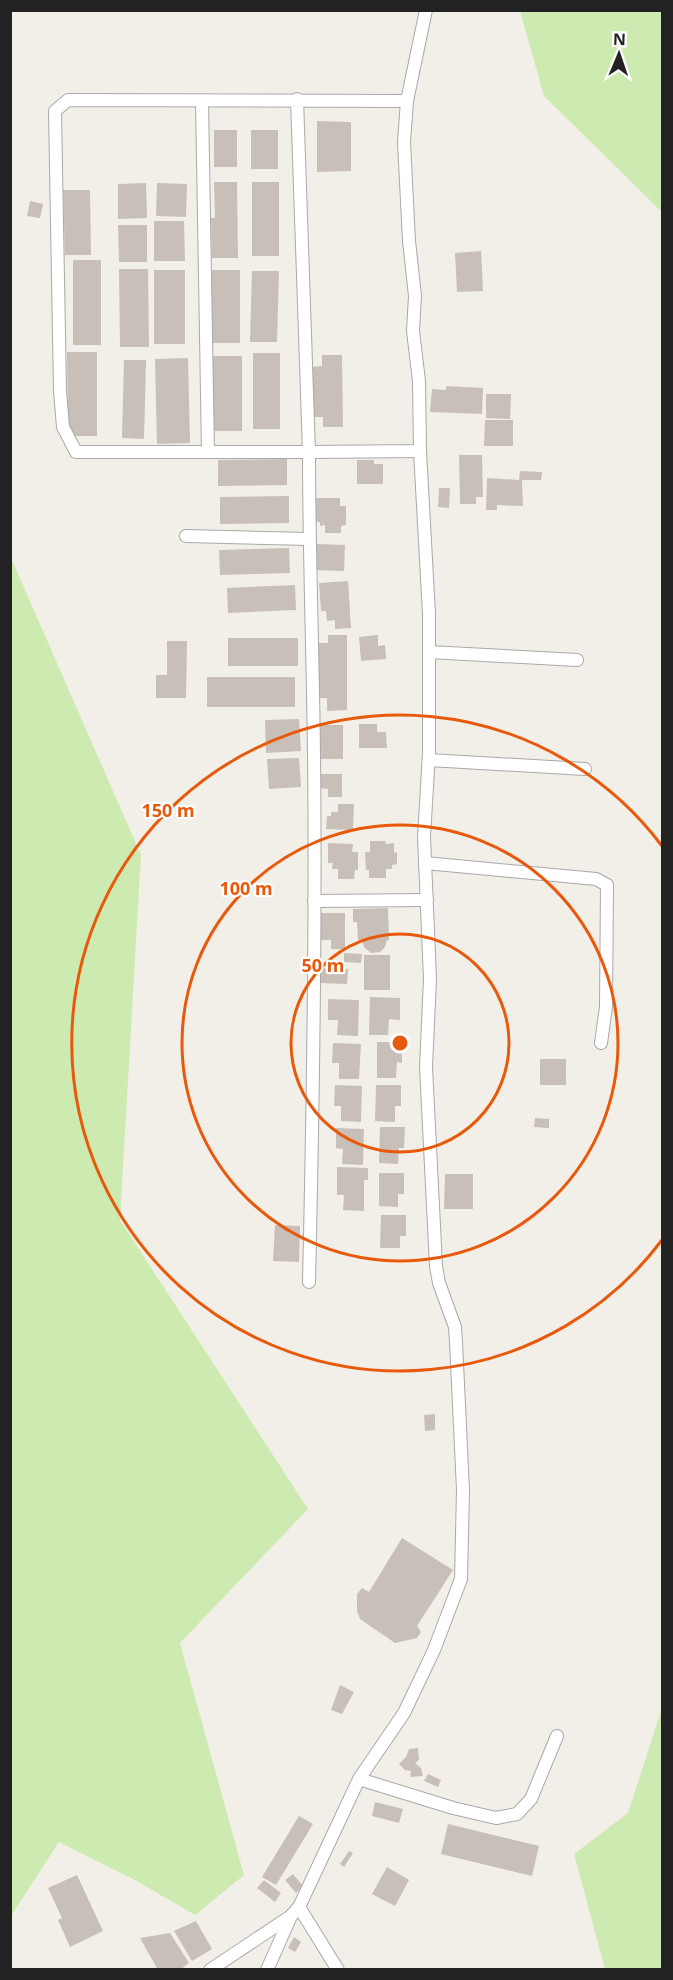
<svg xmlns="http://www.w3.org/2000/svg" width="673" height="1980" font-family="'Noto Sans',sans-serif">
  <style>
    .grass { fill: #cdebb0 }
    .building { fill: #c7bfb8 }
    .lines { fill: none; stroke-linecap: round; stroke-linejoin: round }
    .street-casing { stroke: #a9a9a9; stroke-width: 14 }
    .street { stroke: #fff; stroke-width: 12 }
    .ring { fill: none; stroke: #e8590c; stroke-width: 3 }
    .centre { fill: #e8590c; stroke: #fff; stroke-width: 3 }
    .ring-label { font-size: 18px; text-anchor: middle; font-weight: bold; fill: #e8590c; stroke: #fff; stroke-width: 4.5; stroke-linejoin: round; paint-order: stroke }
  </style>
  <rect width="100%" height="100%" fill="#f2efe9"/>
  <g class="grass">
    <polygon points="520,11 662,11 662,212 544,96"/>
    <polygon points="11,558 141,855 120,1220 308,1509 180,1643 244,1875 195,1915 133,1879 59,1842 11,1916"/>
    <polygon points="662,1708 662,1969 605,1969 574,1854 628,1813"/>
  </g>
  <g class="building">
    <polygon points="317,121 351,122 351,171 317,172"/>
    <rect x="214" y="130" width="23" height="37"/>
    <rect x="251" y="130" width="27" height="39"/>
    <polygon points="214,182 237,182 238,258 212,258 211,218 215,218"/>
    <rect x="252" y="182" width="27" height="74"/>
    <polygon points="146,183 147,218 118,219 118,184"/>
    <polygon points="157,183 187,184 186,217 156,216"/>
    <polygon points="63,190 90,190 91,255 65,255"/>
    <polygon points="30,201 43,204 40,218 27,216"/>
    <polygon points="154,221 184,221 185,261 154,261"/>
    <polygon points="118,225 147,225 147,262 119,262"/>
    <polygon points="481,251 483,291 457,292 455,253"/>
    <rect x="73" y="260" width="28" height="85"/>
    <polygon points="119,269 148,269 149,347 120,347"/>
    <rect x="154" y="270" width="31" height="74"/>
    <polygon points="212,270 240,270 240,343 211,343"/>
    <polygon points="252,271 279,271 277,342 250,342"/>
    <polygon points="67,352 97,352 97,436 68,436"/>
    <rect x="253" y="353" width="27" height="76"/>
    <polygon points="322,355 342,355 343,427 323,427 323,417 313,417 313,367 322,366"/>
    <rect x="211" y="356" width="31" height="75"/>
    <polygon points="188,358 190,443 157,444 155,359"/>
    <polygon points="124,360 146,360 144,439 122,438"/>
    <polygon points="446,386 483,388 482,414 430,412 432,389 446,390"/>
    <polygon points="486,394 511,394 510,419 486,418"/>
    <polygon points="485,420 513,420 513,446 484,446"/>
    <polygon points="459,455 482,455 483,497 476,497 476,504 460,504"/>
    <polygon points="287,459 287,485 218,486 218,460"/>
    <polygon points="357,460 374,460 374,464 383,464 383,484 357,484"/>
    <polygon points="520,471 542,472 541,480 522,480 523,506 497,505 497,510 486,510 487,478 519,480"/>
    <polygon points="439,488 450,488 449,508 438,507"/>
    <polygon points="289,496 289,523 220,524 220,497"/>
    <polygon points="314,498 340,498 340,506 346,506 346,525 341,526 341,533 325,533 325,525 320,526 320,522 314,522"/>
    <polygon points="316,544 345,545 344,571 315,570"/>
    <polygon points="289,548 290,573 220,575 219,550"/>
    <polygon points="348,581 351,628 335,629 335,620 327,621 326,611 321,611 319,583"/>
    <polygon points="295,585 296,610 228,613 227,588"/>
    <polygon points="328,635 347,635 347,710 327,711 327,698 317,698 316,643 328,643"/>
    <polygon points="378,635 378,646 385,645 386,659 361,661 359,637"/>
    <rect x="228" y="638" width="70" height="28"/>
    <polygon points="167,641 187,641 186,698 156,698 156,675 167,675"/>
    <rect x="207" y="677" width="88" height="30"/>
    <polygon points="299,719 301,751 266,753 265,720"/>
    <polygon points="359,724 377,724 377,732 386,732 387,748 359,748"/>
    <rect x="318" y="725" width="25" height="34"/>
    <polygon points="299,758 301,787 269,789 267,759"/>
    <polygon points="318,774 342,774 342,797 328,797 328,789 318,788"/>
    <polygon points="338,804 354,804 353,830 326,829 327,816 331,816 331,812 338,812"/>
    <polygon points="370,841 385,841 386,844 394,843 394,853 397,852 397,864 392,865 392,869 386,869 386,878 369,878 369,870 366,870 365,852 370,852"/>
    <polygon points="328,843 353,844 352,852 358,852 358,870 355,870 354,879 338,879 338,869 332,869 333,863 328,863"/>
    <polygon points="388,908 389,940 387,940 385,947 380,952 371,953 364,947 362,940 358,940 357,922 353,922 353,909"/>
    <polygon points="320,913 345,913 345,949 331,949 331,940 320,940"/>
    <polygon points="344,953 362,954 361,963 344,962"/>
    <rect x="364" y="955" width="26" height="35"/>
    <polygon points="320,968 348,969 347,984 319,983"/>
    <polygon points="370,997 400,998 400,1020 389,1019 388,1035 369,1035"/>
    <polygon points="328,999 359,1000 358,1036 337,1035 338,1020 328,1020"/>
    <polygon points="377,1042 402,1042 402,1063 397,1062 396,1078 377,1078"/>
    <polygon points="333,1043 361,1044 359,1079 339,1079 339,1063 332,1063"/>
    <rect x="540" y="1059" width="26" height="26"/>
    <polygon points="335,1085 362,1086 361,1122 341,1121 341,1106 334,1106"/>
    <polygon points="376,1085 401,1085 401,1106 395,1106 395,1122 375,1121"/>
    <polygon points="535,1118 549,1119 549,1128 534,1127"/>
    <polygon points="380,1127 405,1127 404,1148 399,1148 398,1164 379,1163"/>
    <polygon points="336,1128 364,1129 363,1165 342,1164 343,1149 336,1148"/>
    <polygon points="337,1167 368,1168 368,1180 364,1180 364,1211 343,1210 344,1195 337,1195"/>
    <polygon points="379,1173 404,1173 404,1194 398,1194 398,1207 379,1206"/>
    <polygon points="445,1174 473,1174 473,1209 444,1209"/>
    <polygon points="381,1215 406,1215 406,1236 400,1236 400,1248 380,1248"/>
    <polygon points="275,1225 300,1226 299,1262 273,1261"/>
    <polygon points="435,1414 435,1430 425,1431 424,1415"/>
    <polygon points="402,1538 453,1570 417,1626 421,1632 417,1638 395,1643 360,1619 357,1611 357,1594 362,1588 369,1592"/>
    <polygon points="340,1685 354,1692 342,1714 331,1710"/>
    <polygon points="418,1748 419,1760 415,1763 421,1768 423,1776 410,1777 411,1771 405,1770 399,1764 406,1757 409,1749"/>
    <polygon points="428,1774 441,1780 438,1787 424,1781"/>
    <polygon points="375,1802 403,1809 399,1823 372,1816"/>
    <polygon points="299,1816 313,1824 276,1885 262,1877"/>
    <polygon points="448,1824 539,1846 532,1876 441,1854"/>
    <polygon points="349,1851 353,1853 344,1867 340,1864"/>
    <polygon points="387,1867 409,1880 395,1906 372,1894"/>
    <polygon points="293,1874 303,1886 296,1893 285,1880"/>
    <polygon points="77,1875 103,1931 70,1947 58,1920 62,1918 48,1888"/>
    <polygon points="264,1880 281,1893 275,1902 257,1888"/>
    <polygon points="196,1921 212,1949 192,1961 174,1931"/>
    <polygon points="170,1933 189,1963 180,1970 158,1970 140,1938"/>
    <polygon points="294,1937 301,1942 295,1952 288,1948"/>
  </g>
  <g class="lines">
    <g class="street-casing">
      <g id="street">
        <polyline points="297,99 309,452 76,452 63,427 60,391 55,111 68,100 407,101"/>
        <polyline points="202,101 208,452"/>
        <polyline points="186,536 309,539"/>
        <polyline points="429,652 577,660"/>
        <polyline points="429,760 585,769"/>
        <polyline points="425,863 596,879 607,885 606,1007 601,1043"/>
        <polyline points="314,901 427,900"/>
        <path d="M 309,1282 C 313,1107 316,931 314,756 C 313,655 309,554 309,452 L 420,451 L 419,381 L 413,331 L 415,296 L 409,241 L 404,142 L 407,101 L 426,10"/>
        <polyline points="359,1779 453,1808 496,1818 517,1814 531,1799 557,1736"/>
        <polyline points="299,1907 338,1970"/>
        <polyline points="210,1970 291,1916"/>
        <polyline points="267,1970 291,1916 299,1907 359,1779 404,1713 434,1650 461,1579 463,1490 456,1342 455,1327 439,1283 436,1266 426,1067 430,979 424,837 429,753 429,614 420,451"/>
      </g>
    </g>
    <use href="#street" class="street"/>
  </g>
  <g class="ring">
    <circle cx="400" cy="1043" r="109"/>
    <circle cx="400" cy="1043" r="218"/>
    <path d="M662 1240A328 328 0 1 1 662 846"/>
  </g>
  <circle cx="400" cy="1043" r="9" class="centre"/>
  <g class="ring-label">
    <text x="168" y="817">150 m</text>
    <text x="246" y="895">100 m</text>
    <text x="323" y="972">50 m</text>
  </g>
  <rect width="673" height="1980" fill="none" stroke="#222222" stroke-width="24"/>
  <g transform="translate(619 54) rotate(2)" stroke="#ffffff" stroke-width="4.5" paint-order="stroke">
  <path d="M0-4.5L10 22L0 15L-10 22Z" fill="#222222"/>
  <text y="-9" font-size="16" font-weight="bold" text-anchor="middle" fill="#222222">N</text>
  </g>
</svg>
